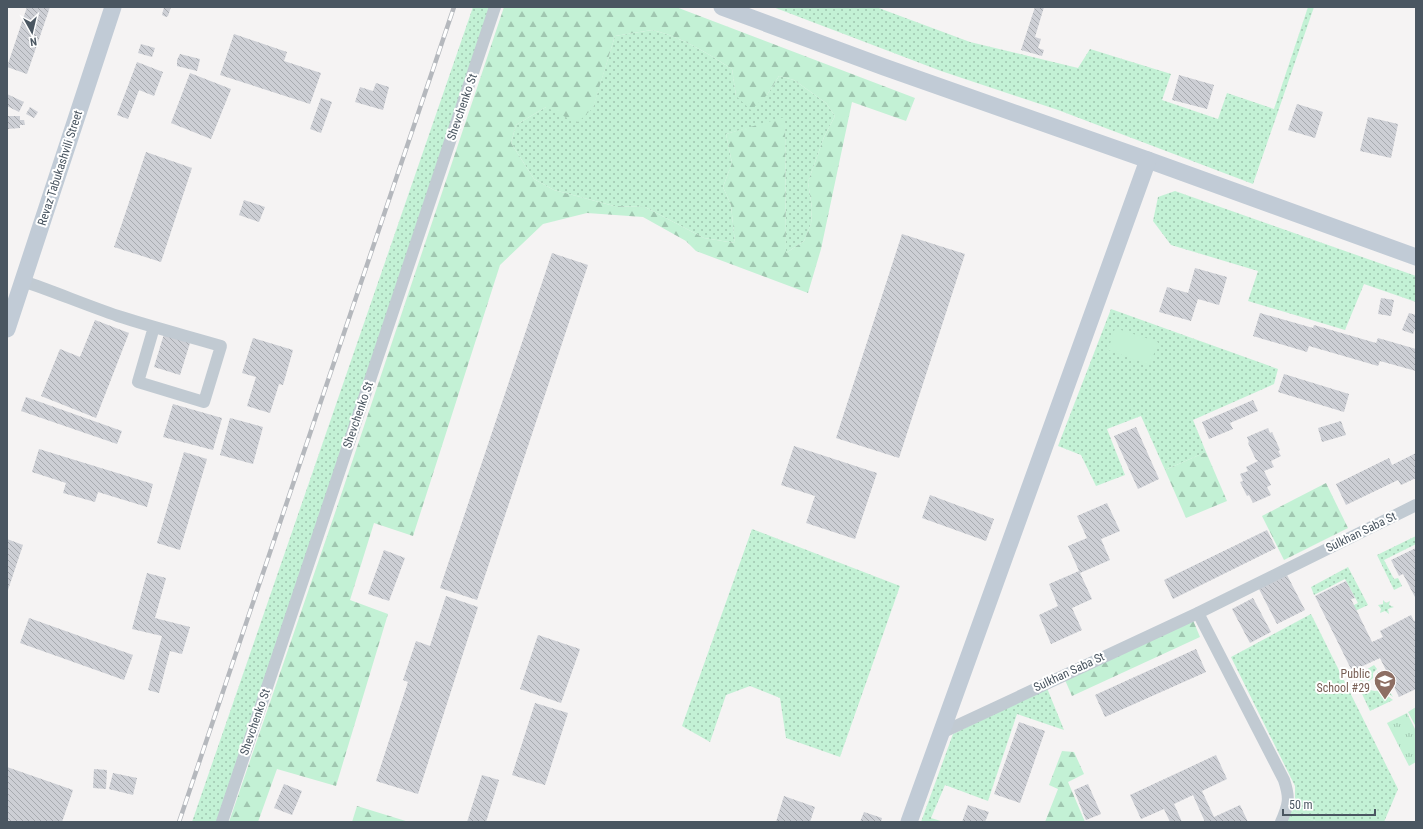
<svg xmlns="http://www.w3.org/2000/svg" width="1423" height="829" font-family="'Roboto Condensed',sans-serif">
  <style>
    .grass { fill: url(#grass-dots) }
    .forest { fill: url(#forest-firs); fill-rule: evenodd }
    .park { fill: url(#park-tufts) }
    .pitch { fill: #c3f1d5 }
    .building { fill: url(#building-back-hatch) }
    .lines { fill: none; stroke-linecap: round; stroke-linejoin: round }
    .street { stroke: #c1cad2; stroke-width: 12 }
    .secondary { stroke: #c1cbd6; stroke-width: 17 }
    .rail-casing { stroke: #b5b8bd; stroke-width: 4.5 }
    .rail { stroke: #fff; stroke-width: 3; stroke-dasharray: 9; stroke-linecap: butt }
    .labels { text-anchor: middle; stroke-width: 4; stroke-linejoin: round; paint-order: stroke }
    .street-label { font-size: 12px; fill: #4a5661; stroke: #fff }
    .education-label { font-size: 12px; fill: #785e54; stroke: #fff; text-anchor: end }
  </style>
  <defs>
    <pattern id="grass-dots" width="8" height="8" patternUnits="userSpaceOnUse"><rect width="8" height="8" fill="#c3f1d5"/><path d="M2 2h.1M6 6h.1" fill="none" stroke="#a0c6b0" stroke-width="1.8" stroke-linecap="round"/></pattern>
    <pattern id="forest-firs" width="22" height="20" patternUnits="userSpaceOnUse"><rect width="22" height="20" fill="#c3f1d5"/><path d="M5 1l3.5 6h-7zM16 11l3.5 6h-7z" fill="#a0c6b0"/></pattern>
    <pattern id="park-tufts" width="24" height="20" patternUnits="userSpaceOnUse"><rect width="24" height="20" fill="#c3f1d5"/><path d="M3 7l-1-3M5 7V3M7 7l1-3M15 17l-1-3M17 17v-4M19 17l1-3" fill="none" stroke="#a0c6b0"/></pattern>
    <pattern id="building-back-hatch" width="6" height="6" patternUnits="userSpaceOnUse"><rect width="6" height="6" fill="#cdcfd5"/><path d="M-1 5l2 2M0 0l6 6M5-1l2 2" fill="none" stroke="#a8abb0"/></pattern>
  </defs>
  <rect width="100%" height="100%" fill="#f5f3f3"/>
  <g class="grass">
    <polygon points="473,7 495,7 222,822 192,822"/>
    <polygon points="773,7 876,7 970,42 1078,68 1090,49 1171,74 1162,100 1218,119 1227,93 1274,109 1308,7 1314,7 1253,184 1058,110 941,71"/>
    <path d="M 652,30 C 684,38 705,52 732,69 L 736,96 L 767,95 L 779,76 L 794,80 L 826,103 L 835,116 L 824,137 L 808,182 L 812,208 L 811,224 L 804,241 L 786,253 L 785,118 L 726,134 L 732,163 L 723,187 L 731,205 L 735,243 L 704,238 L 645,207 L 614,206 L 554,190 L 534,179 L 511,143 L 516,125 L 546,107 L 593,107 L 615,36 Z"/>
    <polygon points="1175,191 1416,276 1416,302 1364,284 1345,330 1248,301 1258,271 1171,245 1153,221 1158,197"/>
    <polygon points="1111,309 1278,369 1274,384 1193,420 1206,452 1165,470 1141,416 1107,429 1125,475 1096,486 1081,455 1058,446"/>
    <polygon points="752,529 900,586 840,757 786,738 780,698 750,686 726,695 710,742 682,726"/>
    <polygon points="1416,536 1416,544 1384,560 1394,579 1398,578 1402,586 1394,590 1377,555"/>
    <polygon points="1348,567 1368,605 1355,611 1352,606 1358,603 1345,579 1314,595 1311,587"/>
    <polygon points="1383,600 1386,603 1390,601 1389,605 1394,607 1388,609 1389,614 1385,611 1380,613 1381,609 1378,605 1383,604"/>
    <polygon points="1311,614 1398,789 1384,822 1318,822 1291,811 1295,798 1295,786 1231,657"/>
    <polygon points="1374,665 1377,669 1373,673 1373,678 1369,681 1358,675"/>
    <polygon points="1377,671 1393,697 1381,688 1381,682 1377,678"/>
    <path d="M 1361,680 L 1368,684 C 1368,691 1374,692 1380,690 L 1393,700 L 1370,711 L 1357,683 Z"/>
    <polygon points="1047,688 1064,730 1017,714 988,801 945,785 931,818 944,822 921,822 953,734"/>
  </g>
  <g class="forest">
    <path d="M 504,7 L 676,7 L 915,98 L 906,121 L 852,102 L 821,249 L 808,293 L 696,251 L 686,241 L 643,217 L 587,213 L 543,224 L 500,265 L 413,536 L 374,523 L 350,600 L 388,614 L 336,786 L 277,769 L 258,822 L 229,822 L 336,510 ZM 652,30 C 684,38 705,52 732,69 L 736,96 L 751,110 L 767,95 L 779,76 L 794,80 L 826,103 L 835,116 L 824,137 L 808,182 L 812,208 L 811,224 L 804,241 L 786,253 L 785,117 L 726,134 L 732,163 L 723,187 L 731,205 L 735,243 L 704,238 L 645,207 L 614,206 L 554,190 L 534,179 L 511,143 L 516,125 L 546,107 L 577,123 L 593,108 L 615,36 Z"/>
    <polygon points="1206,452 1227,501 1186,518 1165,470"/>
    <polygon points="1326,483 1348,528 1284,560 1262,516"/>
    <polygon points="1193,620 1200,637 1072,696 1065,680"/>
    <polygon points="1062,751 1074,752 1084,774 1068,782 1085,822 1045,822 1058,789 1049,785"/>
    <polygon points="357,806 409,822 352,822"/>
  </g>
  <g class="park">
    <polygon points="1407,713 1416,731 1416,762 1409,766 1387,723"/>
    <polygon points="1291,811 1318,822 1286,822"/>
  </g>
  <g class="pitch">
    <polygon points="1115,328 1158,342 1150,365 1108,350"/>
    <polygon points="1416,707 1416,727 1408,712"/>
  </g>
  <g class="building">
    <polygon points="27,7 50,7 27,74 7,67"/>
    <polygon points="164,7 171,7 168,16 166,17 162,15"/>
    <polygon points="1035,7 1044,7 1035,37 1041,39 1038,48 1044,50 1042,56 1021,50"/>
    <polygon points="234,34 287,52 284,61 321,73 310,104 220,75"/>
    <polygon points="141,44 155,48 152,57 138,53"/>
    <polygon points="180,54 200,59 197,71 177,66 177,60"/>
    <polygon points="137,62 163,72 154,96 139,90 128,119 117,115"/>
    <polygon points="190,73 231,89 211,139 171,123"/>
    <polygon points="1179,75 1214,85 1207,109 1172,100"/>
    <polygon points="376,83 389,87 383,110 355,102 360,87 373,91"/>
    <polygon points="7,94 24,102 19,112 7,106"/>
    <polygon points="321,98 332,102 321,133 310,129"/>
    <polygon points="1297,104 1323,112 1315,138 1288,130"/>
    <polygon points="30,107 38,112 34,118 26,114"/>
    <polygon points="7,116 20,116 20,120 24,120 25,125 20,125 20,128 7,129"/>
    <polygon points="1368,117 1398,124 1391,158 1360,151"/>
    <polygon points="146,152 192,168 161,262 114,247"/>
    <polygon points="244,200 265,207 259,222 239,215"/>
    <polygon points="902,234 965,254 899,458 836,438"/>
    <polygon points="552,253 588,265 477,600 440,588"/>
    <polygon points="1195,268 1227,277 1219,305 1198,299 1191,321 1159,312 1167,287 1188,293"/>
    <polygon points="1381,298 1394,300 1391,316 1378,314"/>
    <polygon points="1260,313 1313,328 1314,325 1376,343 1378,338 1416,349 1416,371 1380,361 1378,366 1309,346 1307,352 1253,336"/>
    <polygon points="1409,313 1416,315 1416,326 1413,334 1402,330"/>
    <polygon points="95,320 129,333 96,418 41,396 60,349 80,357"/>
    <polygon points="164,334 190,343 180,375 154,367"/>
    <polygon points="253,338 293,350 283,385 279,384 270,413 247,406 256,377 242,373"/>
    <polygon points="1284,374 1349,394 1344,412 1278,392"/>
    <polygon points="26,397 122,431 117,444 21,411"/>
    <polygon points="1253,400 1258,411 1230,423 1233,429 1209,439 1202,422"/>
    <polygon points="173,404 222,418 213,450 163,437"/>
    <polygon points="230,418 263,427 253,464 220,455"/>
    <polygon points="1341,421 1346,435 1322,442 1318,428"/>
    <polygon points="1136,427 1159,479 1138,489 1114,436"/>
    <polygon points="1268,428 1270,433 1272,432 1280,450 1278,451 1281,456 1271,461 1274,467 1264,471 1271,485 1267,487 1271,495 1253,503 1249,495 1247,496 1240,482 1243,481 1240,474 1248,471 1246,467 1258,461 1257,460 1256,460 1248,443 1249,442 1247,437"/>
    <polygon points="794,446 877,473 855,539 806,523 815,496 781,485"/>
    <polygon points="39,449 153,484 147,507 98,492 95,502 63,493 66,483 32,472"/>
    <polygon points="184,452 207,459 180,550 157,543"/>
    <polygon points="1416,453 1416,478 1401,485 1398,480 1346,505 1336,484 1389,458 1392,465"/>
    <polygon points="930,495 994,519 986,541 922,518"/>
    <polygon points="1107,503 1120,531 1101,539 1110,560 1080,573 1092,599 1072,608 1082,630 1051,644 1039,615 1058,606 1049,584 1079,571 1068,546 1087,538 1077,516"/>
    <polygon points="1267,530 1276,548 1173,599 1164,580"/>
    <polygon points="7,539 23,545 8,590 7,590"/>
    <polygon points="1416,548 1416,599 1403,574 1399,576 1391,560"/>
    <polygon points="384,550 405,558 389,601 368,594"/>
    <polygon points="147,573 166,578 155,618 190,627 182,654 170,651 159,693 148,690 162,636 132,629"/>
    <polygon points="1287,575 1305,610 1277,624 1259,589"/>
    <polygon points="1346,581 1355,598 1351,599 1372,642 1383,637 1380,631 1411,615 1414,621 1416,620 1416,689 1399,697 1380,658 1352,671 1315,596"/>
    <polygon points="446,596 478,607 418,794 376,781 408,682 403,680 416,641 430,646"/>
    <polygon points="1253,598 1271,632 1250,643 1232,609"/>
    <polygon points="29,618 133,655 124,680 20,643"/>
    <polygon points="538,635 580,649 561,703 520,689"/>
    <polygon points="1196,649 1206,672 1105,717 1095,695"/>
    <polygon points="535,703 568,713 545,785 512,775"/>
    <polygon points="1019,722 1045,731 1020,803 994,794"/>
    <polygon points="1216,755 1227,779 1202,791 1214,817 1240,805 1248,822 1205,822 1193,795 1174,804 1182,822 1170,822 1164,809 1141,819 1130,795"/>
    <polygon points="7,767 73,790 62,822 7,822"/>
    <polygon points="94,769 107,770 106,789 93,788"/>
    <polygon points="113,773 137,778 133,795 109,789"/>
    <polygon points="482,775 499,780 486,822 467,822"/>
    <polygon points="284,784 302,791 292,815 274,808"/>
    <polygon points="1088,784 1101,814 1086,820 1074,790"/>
    <polygon points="784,796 815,807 810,822 776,822"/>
    <polygon points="968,805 989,812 985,822 962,822"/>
    <polygon points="864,812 882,818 881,822 860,822"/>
  </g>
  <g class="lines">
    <g class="street">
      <path d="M 23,281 C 55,292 86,305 118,316 C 152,327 187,336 221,346 L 204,402 L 138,382 L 154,327"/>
      <path d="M 1198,613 L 1284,780 C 1290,798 1289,804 1281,822"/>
      <polyline points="941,733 1198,613 1416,505"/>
      <polyline points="222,822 495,7"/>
    </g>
    <g class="secondary">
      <polyline points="722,7 884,67 1148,160 1416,257"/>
      <polyline points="7,329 113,7"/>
      <polyline points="909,822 1148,160"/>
    </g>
    <g class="rail-casing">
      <polyline id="rail" points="179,822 454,7"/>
    </g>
    <use href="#rail" class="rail"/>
  </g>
  <defs>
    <g id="school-pin" transform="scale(1.15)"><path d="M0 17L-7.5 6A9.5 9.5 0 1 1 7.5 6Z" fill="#8d6e63" stroke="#fff"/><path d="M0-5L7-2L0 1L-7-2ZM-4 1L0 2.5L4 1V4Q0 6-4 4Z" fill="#fff"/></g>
  </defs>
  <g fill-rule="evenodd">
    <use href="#school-pin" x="1385" y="681"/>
  </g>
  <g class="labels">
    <g class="street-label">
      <text transform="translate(462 107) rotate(-71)" y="4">Shevchenko St</text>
      <text transform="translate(60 168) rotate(-72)" y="4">Revaz Tabukashvili Street</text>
      <text transform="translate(358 415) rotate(-71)" y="4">Shevchenko St</text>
      <text transform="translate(1361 532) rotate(-26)" y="4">Sulkhan Saba St</text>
      <text transform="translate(1069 672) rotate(-25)" y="4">Sulkhan Saba St</text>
      <text transform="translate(255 722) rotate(-71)" y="4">Shevchenko St</text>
    </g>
    <g class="education-label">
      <text x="1370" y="678">Public<tspan x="1370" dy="14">School #29</tspan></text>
    </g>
  </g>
  <rect width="1423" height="829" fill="none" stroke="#4a5661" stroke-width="16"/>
  <g transform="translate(32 32) rotate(172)" stroke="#ffffff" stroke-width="3" paint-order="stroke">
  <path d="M0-3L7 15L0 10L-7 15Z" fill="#4a5661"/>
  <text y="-6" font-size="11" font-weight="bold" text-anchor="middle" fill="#4a5661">N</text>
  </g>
  <path d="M1283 809v6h92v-6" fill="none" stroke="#4a5661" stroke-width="2"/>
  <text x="1289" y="809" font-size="12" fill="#4a5661" stroke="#ffffff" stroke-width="3" paint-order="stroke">50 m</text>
</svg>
